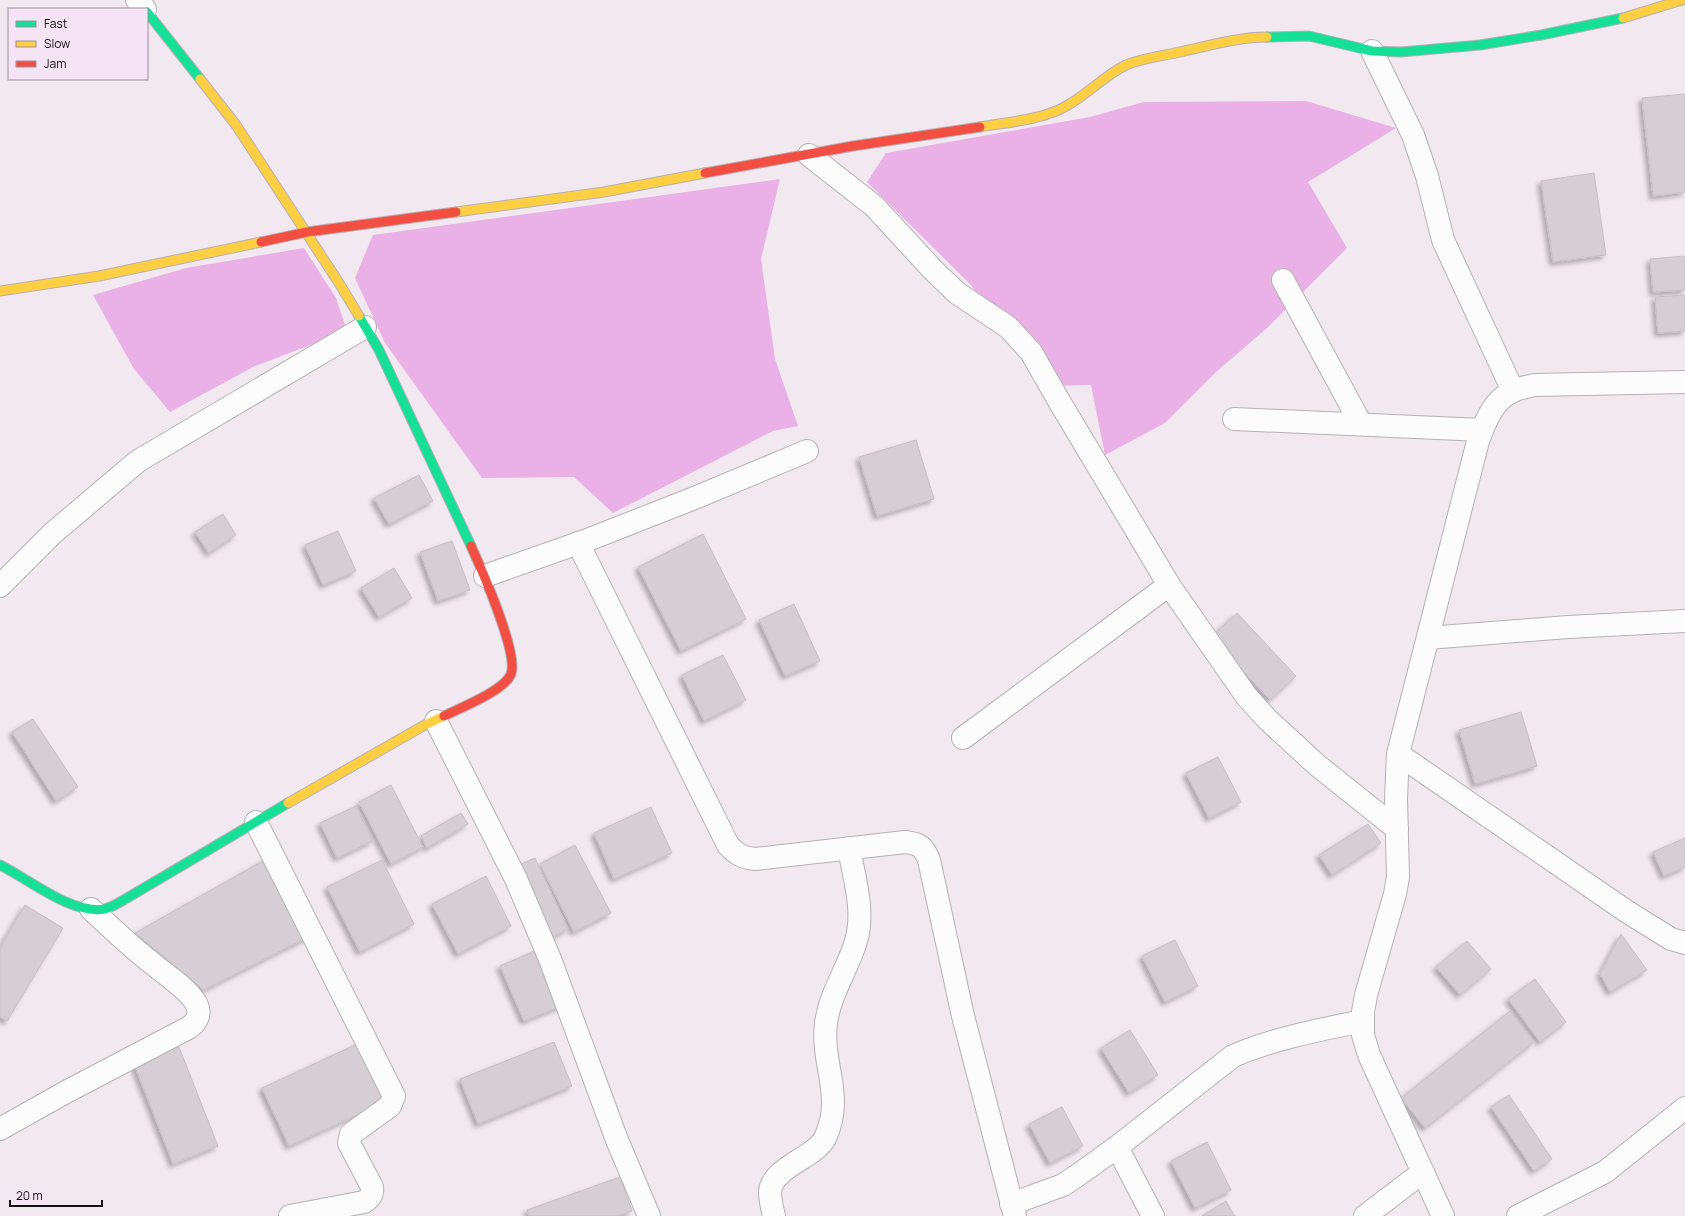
<svg xmlns="http://www.w3.org/2000/svg" width="1685" height="1216" font-family="Manrope,sans-serif">
  <style>
    .water { fill: #e9b1e5 }
    .building { fill: #d5ced4; stroke: #c7bfc6; filter: url(#shadow) }
    .lines { fill: none; stroke-linecap: round; stroke-linejoin: round }
    .street-casing { stroke: #b7b0b6; stroke-width: 24 }
    .fast-casing { stroke: #b7b0b6; stroke-width: 11 }
    .slow-casing { stroke: #b7b0b6; stroke-width: 11 }
    .jam-casing { stroke: #b7b0b6; stroke-width: 11 }
    .street { stroke: #fdfcfd; stroke-width: 22 }
    .fast { stroke: #16e098; stroke-width: 9 }
    .slow { stroke: #ffcf43; stroke-width: 9 }
    .jam { stroke: #f24e42; stroke-width: 9 }
  </style>
  <defs>
    <filter id="shadow"><feDropShadow dx="-3.5" dy="3.5" stdDeviation="2" flood-color="#0004"/></filter>
  </defs>
  <rect width="100%" height="100%" fill="#f1e8f0"/>
  <g class="water">
    <polygon points="1306,101 1396,128 1308,182 1347,248 1267,328 1216,372 1165,423 1105,455 1091,385 1050,386 970,284 867,182 886,153 1090,117 1144,102"/>
    <polygon points="780,179 761,259 775,359 798,426 773,431 613,513 574,477 482,478 385,343 355,278 373,235"/>
    <polygon points="304,248 336,298 345,325 321,341 253,367 170,412 134,369 93,295 186,268"/>
  </g>
  <g class="building">
    <polygon points="1685,94 1685,192 1653,196 1642,98"/>
    <polygon points="1594,173 1606,255 1553,262 1541,181"/>
    <polygon points="1685,256 1685,290 1653,292 1650,259"/>
    <polygon points="1685,295 1685,331 1658,333 1655,297"/>
    <polygon points="916,440 934,499 877,516 859,457"/>
    <polygon points="419,475 433,501 389,524 374,498"/>
    <polygon points="223,514 236,535 209,553 195,532"/>
    <polygon points="338,531 356,571 323,585 305,545"/>
    <polygon points="703,534 746,619 681,651 638,567"/>
    <polygon points="452,541 470,590 438,601 420,552"/>
    <polygon points="394,568 412,598 379,617 361,588"/>
    <polygon points="794,604 820,661 785,676 759,620"/>
    <polygon points="1237,613 1296,676 1270,700 1211,637"/>
    <polygon points="723,655 746,700 704,721 682,675"/>
    <polygon points="1521,712 1537,766 1475,784 1459,730"/>
    <polygon points="33,719 78,787 56,801 12,732"/>
    <polygon points="1218,757 1241,802 1209,818 1186,773"/>
    <polygon points="391,785 423,847 391,864 359,802"/>
    <polygon points="356,806 373,841 337,858 320,823"/>
    <polygon points="651,807 672,853 614,879 594,833"/>
    <polygon points="461,813 468,824 427,848 421,836"/>
    <polygon points="1368,824 1381,843 1332,875 1319,855"/>
    <polygon points="1685,838 1685,867 1664,876 1653,852"/>
    <polygon points="575,845 611,913 574,932 540,864"/>
    <polygon points="268,858 312,935 204,990 135,933"/>
    <polygon points="535,858 568,929 552,937 519,865"/>
    <polygon points="382,860 414,924 360,952 327,887"/>
    <polygon points="486,876 511,926 458,954 432,904"/>
    <polygon points="25,905 63,928 7,1021 0,1017 0,948"/>
    <polygon points="1621,934 1647,970 1610,992 1600,974"/>
    <polygon points="1175,940 1198,986 1165,1002 1142,956"/>
    <polygon points="1467,941 1491,969 1460,995 1436,967"/>
    <polygon points="537,950 561,1006 524,1021 500,966"/>
    <polygon points="1535,979 1566,1022 1540,1042 1508,999"/>
    <polygon points="1510,1011 1534,1042 1425,1128 1401,1098"/>
    <polygon points="1130,1030 1158,1075 1129,1093 1101,1048"/>
    <polygon points="554,1042 572,1086 478,1124 460,1079"/>
    <polygon points="357,1044 385,1102 289,1146 262,1088"/>
    <polygon points="179,1047 218,1146 173,1164 134,1064"/>
    <polygon points="1509,1095 1552,1159 1534,1171 1491,1107"/>
    <polygon points="1062,1107 1083,1146 1050,1163 1029,1124"/>
    <polygon points="1207,1142 1231,1190 1195,1208 1171,1161"/>
    <polygon points="620,1177 632,1211 616,1216 529,1216 527,1210"/>
    <polygon points="1226,1201 1235,1216 1202,1216"/>
  </g>
  <g class="lines">
    <g class="street-casing">
      <g id="street">
        <polyline points="137,0 145,9"/>
        <polyline points="1372,51 1413,135 1427,176 1443,240 1513,391"/>
        <polyline points="809,155 874,206 934,271 957,293 1008,327 1031,352 1059,401 1169,585 1247,697 1267,719 1317,765 1397,829"/>
        <polyline points="1283,280 1361,424"/>
        <polyline points="1234,419 1482,430"/>
        <path d="M 578,543 L 728,845 C 736,854 743,858 755,859 L 905,842 C 920,844 923,846 929,860 L 963,1016 L 1015,1216"/>
        <polyline points="485,576 590,539 697,497 807,451"/>
        <polyline points="0,586 53,533 138,461 365,327"/>
        <polyline points="1428,638 1568,627 1685,621"/>
        <polyline points="436,721 516,879 550,959 617,1140 649,1216"/>
        <polyline points="963,738 1169,585"/>
        <polyline points="1398,754 1626,911 1671,939 1685,943"/>
        <path d="M 256,822 L 394,1096 L 390,1106 L 351,1134 L 349,1143 L 372,1187 C 373,1195 370,1198 364,1202 L 290,1216"/>
        <path d="M 0,1129 L 66,1092 L 190,1027 C 198,1021 201,1013 196,1003 C 186,987 167,976 153,964 C 131,947 111,928 91,909"/>
        <polyline points="1117,1147 1153,1216"/>
        <path d="M 1011,1204 L 1063,1185 L 1078,1175 L 1117,1147 L 1233,1056 C 1275,1038 1319,1030 1363,1021"/>
        <path d="M 774,1216 C 772,1208 770,1200 770,1192 C 771,1174 796,1163 810,1153 C 816,1149 823,1144 826,1136 C 844,1094 821,1065 826,1023 C 830,993 848,969 856,941 C 865,911 854,878 849,848"/>
        <polyline points="1365,1216 1423,1172"/>
        <path d="M 1443,1216 L 1369,1055 L 1363,1035 L 1363,1012 L 1366,995 L 1395,894 L 1398,877 L 1396,798 L 1398,754 L 1478,441 C 1485,422 1493,400 1513,391 C 1519,388 1527,387 1534,385 L 1685,382"/>
        <polyline points="1518,1216 1605,1172 1685,1108"/>
      </g>
    </g>
    <g class="fast-casing">
      <g id="fast">
        <polyline points="147,12 200,79"/>
        <polyline points="1267,37 1309,36 1372,51 1401,52 1480,45 1541,35 1623,18"/>
        <polyline points="359,316 379,350 471,546"/>
        <path d="M 0,865 C 29,879 71,915 105,909 C 111,907 117,904 122,901 L 288,803"/>
      </g>
    </g>
    <g class="slow-casing">
      <g id="slow">
        <polyline points="1623,18 1682,0"/>
        <polyline points="200,79 236,125 339,283 359,316"/>
        <path d="M 980,127 C 1009,122 1043,120 1068,105 C 1089,93 1105,75 1126,65 C 1143,58 1162,56 1180,52 C 1208,46 1238,37 1267,37"/>
        <polyline points="456,212 604,192 705,173"/>
        <polyline points="0,291 99,276 261,242"/>
        <polyline points="288,803 423,726 444,716"/>
      </g>
    </g>
    <g class="jam-casing">
      <g id="jam">
        <polyline points="705,173 853,146 980,127"/>
        <polyline points="261,242 307,232 456,212"/>
        <path d="M 444,716 C 460,708 504,691 511,674 C 519,654 481,568 471,546"/>
      </g>
    </g>
    <use href="#street" class="street"/>
    <use href="#fast" class="fast"/>
    <use href="#slow" class="slow"/>
    <use href="#jam" class="jam"/>
  </g>
  <rect x="8" y="8" width="140" height="72" fill="#f5e4f3" stroke="#9b8f9a"/>
  <rect x="16" y="21" width="20" height="6" fill="#16e098" stroke="#9b8f9a"/>
  <text x="44" y="28" font-size="12" fill="#140f14">Fast</text>
  <rect x="16" y="41" width="20" height="6" fill="#ffcf43" stroke="#9b8f9a"/>
  <text x="44" y="48" font-size="12" fill="#140f14">Slow</text>
  <rect x="16" y="61" width="20" height="6" fill="#f24e42" stroke="#9b8f9a"/>
  <text x="44" y="68" font-size="12" fill="#140f14">Jam</text>
  <path d="M10 1200v6h92v-6" fill="none" stroke="#140f14" stroke-width="2"/>
  <text x="16" y="1200" font-size="12" fill="#140f14" stroke="#f5e4f3" stroke-width="3" paint-order="stroke">20 m</text>
</svg>
